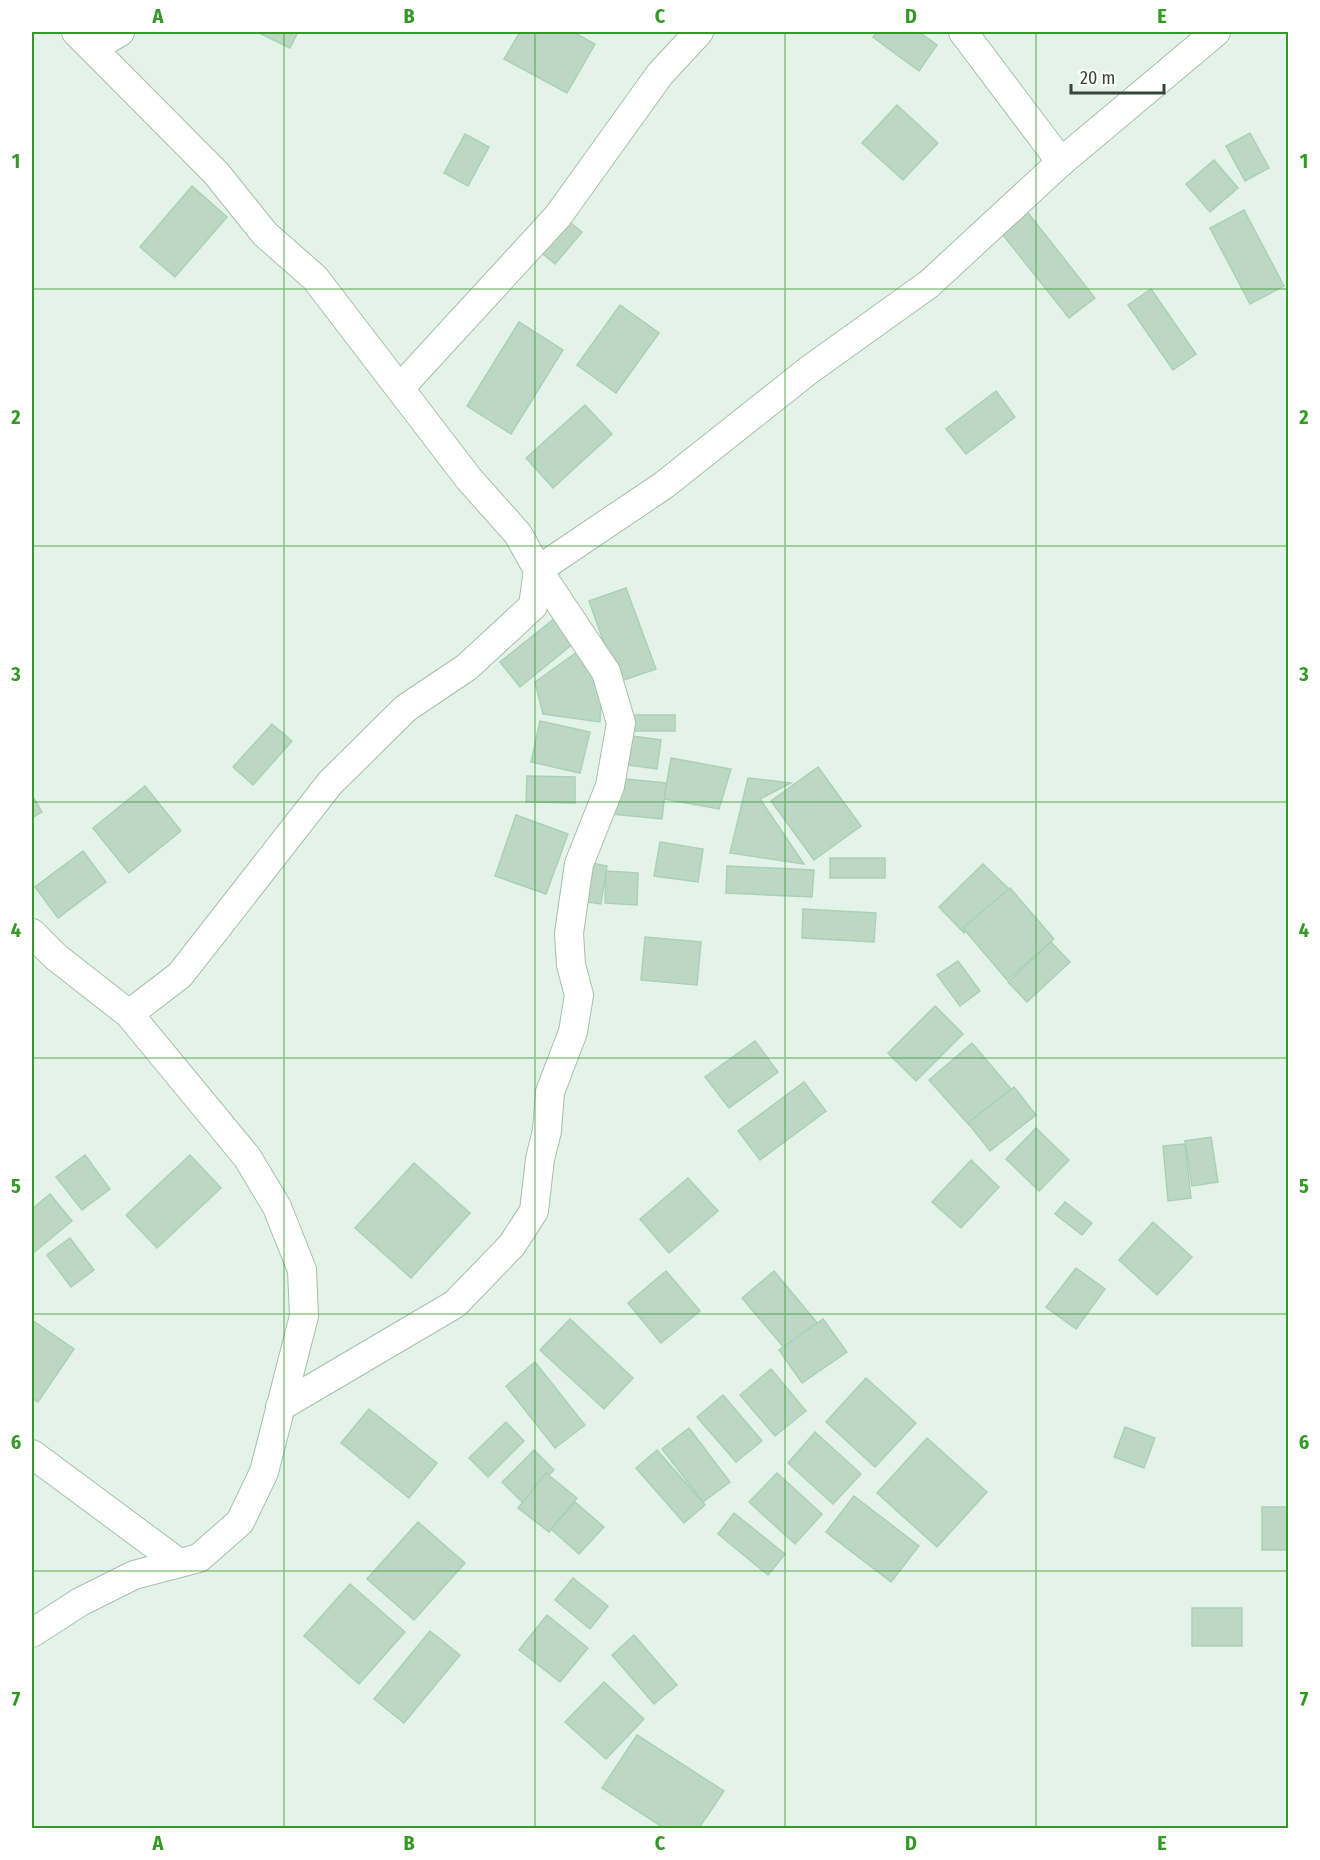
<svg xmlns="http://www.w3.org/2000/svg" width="1320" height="1860" font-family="'Fira Sans Condensed',sans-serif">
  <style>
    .building { fill: #bcd8c4; stroke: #acd0b7; stroke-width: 1.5 }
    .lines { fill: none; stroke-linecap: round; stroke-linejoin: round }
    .street-casing { stroke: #a6bfaf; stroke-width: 30 }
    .street { stroke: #fff; stroke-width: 28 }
    .grid { fill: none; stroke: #349926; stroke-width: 1.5; stroke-opacity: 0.55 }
    .neatline { fill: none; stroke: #349926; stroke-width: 2 }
    .grid-label { font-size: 20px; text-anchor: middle; font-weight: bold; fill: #349926 }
  </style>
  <rect width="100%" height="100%" fill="#e4f3ea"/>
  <g class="building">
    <polygon points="257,32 298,32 290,48"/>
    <polygon points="520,32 573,32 595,44 567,93 504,59"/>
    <polygon points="877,32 919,32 937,45 919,71 873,37"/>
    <polygon points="897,105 938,143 903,180 862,143"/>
    <polygon points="1250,133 1269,168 1245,181 1226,146"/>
    <polygon points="465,134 489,147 468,186 444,173"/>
    <polygon points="1214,160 1238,188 1210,212 1186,184"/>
    <polygon points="192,186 227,217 175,277 140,247"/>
    <polygon points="1021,204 1095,298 1069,318 995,225"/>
    <polygon points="551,207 582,232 555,264 524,238"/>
    <polygon points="1244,210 1284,286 1250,304 1210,228"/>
    <polygon points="1151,289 1196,354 1173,370 1128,305"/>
    <polygon points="620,305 659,333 616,393 577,365"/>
    <polygon points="519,322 563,350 511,434 467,406"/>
    <polygon points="996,391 1015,417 966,454 946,429"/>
    <polygon points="585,405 612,434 553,488 526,458"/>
    <polygon points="626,588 656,669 618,682 589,601"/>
    <polygon points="570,606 590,630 520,687 500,662"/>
    <polygon points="591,642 601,698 600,722 543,714 535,682"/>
    <rect x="610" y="715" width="65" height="16"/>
    <polygon points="540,721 590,732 580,773 531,762"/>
    <polygon points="272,724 292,741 253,785 233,767"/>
    <polygon points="610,733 661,740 657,769 606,762"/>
    <polygon points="671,758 731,769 719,809 664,799"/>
    <polygon points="818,767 861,826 814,860 771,801"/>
    <polygon points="527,776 575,777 575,803 526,802"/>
    <polygon points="605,777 666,783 662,819 601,813"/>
    <polygon points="748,778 791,783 760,799 804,864 730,853"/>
    <polygon points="145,786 181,831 129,873 93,828"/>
    <polygon points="32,795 42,812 32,818"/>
    <polygon points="516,815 568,834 546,894 495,876"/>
    <polygon points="660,842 703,849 698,882 654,876"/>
    <polygon points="83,851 106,882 58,918 35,887"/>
    <rect x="830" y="858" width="55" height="20"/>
    <polygon points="587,862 607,866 601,904 581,901"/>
    <polygon points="983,864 1009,889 964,933 939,907"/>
    <polygon points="727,866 814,870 812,897 726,893"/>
    <polygon points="606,871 638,873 637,905 605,903"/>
    <polygon points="1010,888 1054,939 1007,980 963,928"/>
    <polygon points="803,909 876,913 874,942 802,938"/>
    <polygon points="645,937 701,942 697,985 641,980"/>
    <polygon points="1051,942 1070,962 1027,1002 1008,982"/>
    <polygon points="958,961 980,991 960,1006 937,975"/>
    <polygon points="935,1006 963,1034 916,1081 888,1053"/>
    <polygon points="755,1041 778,1072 729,1108 705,1077"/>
    <polygon points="972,1043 1011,1089 969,1125 929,1080"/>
    <polygon points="804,1082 826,1111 760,1160 738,1131"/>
    <polygon points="1014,1087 1036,1115 990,1151 968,1123"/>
    <polygon points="1036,1128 1069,1160 1039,1191 1006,1159"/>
    <polygon points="1211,1137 1218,1182 1192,1186 1185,1141"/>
    <polygon points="1185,1144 1191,1198 1168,1201 1163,1146"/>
    <polygon points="85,1155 110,1189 82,1210 56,1177"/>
    <polygon points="190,1155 221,1188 157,1248 126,1215"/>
    <polygon points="971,1160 999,1187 961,1228 932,1202"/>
    <polygon points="414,1163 470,1213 411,1278 355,1228"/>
    <polygon points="688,1178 718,1211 669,1253 640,1219"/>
    <polygon points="50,1194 72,1221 32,1254 32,1209"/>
    <polygon points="1065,1202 1092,1223 1082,1235 1055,1214"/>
    <polygon points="1153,1222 1192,1257 1157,1295 1119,1260"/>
    <polygon points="70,1238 94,1270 71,1287 47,1255"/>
    <polygon points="1076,1268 1105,1289 1076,1329 1046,1307"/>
    <polygon points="666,1271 700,1311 661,1343 628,1303"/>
    <polygon points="774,1271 818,1324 786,1350 742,1298"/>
    <polygon points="570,1319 633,1378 604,1409 540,1350"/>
    <polygon points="823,1319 847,1352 802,1383 779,1350"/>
    <polygon points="32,1320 74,1349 38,1402 32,1398"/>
    <polygon points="535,1362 585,1425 555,1448 506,1386"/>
    <polygon points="771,1369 806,1411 775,1436 740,1395"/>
    <polygon points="866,1378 916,1423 875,1467 826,1422"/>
    <polygon points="723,1395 762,1441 736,1462 697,1417"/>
    <polygon points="369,1409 437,1463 409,1498 341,1443"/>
    <polygon points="506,1422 524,1441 488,1477 469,1458"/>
    <polygon points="1125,1427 1155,1438 1144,1468 1114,1457"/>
    <polygon points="689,1428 730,1482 703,1502 662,1449"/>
    <polygon points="815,1432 861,1474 833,1504 788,1463"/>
    <polygon points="927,1438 987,1492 937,1547 877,1493"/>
    <polygon points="534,1450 554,1470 522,1502 502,1482"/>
    <polygon points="657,1450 705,1505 684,1523 636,1468"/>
    <polygon points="546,1473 577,1498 549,1532 518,1508"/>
    <polygon points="777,1473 822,1514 795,1544 749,1502"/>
    <polygon points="854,1496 919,1546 891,1582 826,1532"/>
    <polygon points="575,1502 604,1527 579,1554 551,1529"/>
    <rect x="1262" y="1507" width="26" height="43"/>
    <polygon points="734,1513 785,1554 768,1575 718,1534"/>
    <polygon points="418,1522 465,1563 414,1620 367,1579"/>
    <polygon points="573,1578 608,1606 590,1629 555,1600"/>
    <polygon points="350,1584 405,1632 359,1684 304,1636"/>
    <rect x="1192" y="1608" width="50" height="38"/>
    <polygon points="547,1615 588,1648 560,1682 519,1650"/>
    <polygon points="430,1631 460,1655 404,1723 374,1699"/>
    <polygon points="634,1635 677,1685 654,1704 612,1655"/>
    <polygon points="604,1682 644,1719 606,1759 565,1722"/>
    <polygon points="637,1735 724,1791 699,1828 664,1828 602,1788"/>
  </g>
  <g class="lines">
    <g class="street-casing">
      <g id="street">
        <polyline points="963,32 1061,162"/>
        <polyline points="93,48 120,32"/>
        <polyline points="400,388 558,216 660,74 699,32"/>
        <polyline points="32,933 56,957 129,1014"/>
        <polyline points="280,1407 455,1304 512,1245 534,1211 540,1159 547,1131 550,1092 573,1032 579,995 571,965 569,933 579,864 610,786 621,723 606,672 538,570 664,485 809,370 929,284 1061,162 1216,32"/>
        <polyline points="32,1454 179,1563"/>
        <polyline points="32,1633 80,1602 134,1575 199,1558 240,1522 264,1472 304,1316 302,1270 277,1207 247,1157 129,1014 180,975 330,783 406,708 467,667 533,606 538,570 518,534 469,479 315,278 265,234 216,173 76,32"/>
      </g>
    </g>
    <use href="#street" class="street"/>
  </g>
  <path class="grid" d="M 284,32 L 284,1828M 535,32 L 535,1828M 785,32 L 785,1828M 1036,32 L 1036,1828M 32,289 L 1288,289M 32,546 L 1288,546M 32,802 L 1288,802M 32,1058 L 1288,1058M 32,1314 L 1288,1314M 32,1571 L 1288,1571"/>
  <rect width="1320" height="1860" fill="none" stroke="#ffffff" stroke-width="66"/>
  <path d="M1071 84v9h93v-9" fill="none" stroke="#344539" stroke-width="3"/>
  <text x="1080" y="84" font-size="18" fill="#344539" stroke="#ffffff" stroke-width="4.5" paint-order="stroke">20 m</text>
  <rect x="33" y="33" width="1254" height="1794" class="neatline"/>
  <g class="grid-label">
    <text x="158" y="23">A</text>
    <text x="409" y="23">B</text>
    <text x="660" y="23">C</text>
    <text x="911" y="23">D</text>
    <text x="1162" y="23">E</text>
    <text x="16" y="168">1</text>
    <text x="1304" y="168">1</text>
    <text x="16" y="424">2</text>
    <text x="1304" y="424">2</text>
    <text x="16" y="681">3</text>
    <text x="1304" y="681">3</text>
    <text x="16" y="937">4</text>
    <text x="1304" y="937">4</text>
    <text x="16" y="1193">5</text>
    <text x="1304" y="1193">5</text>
    <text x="16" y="1449">6</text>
    <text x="1304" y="1449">6</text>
    <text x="16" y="1706">7</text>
    <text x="1304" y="1706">7</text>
    <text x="158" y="1850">A</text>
    <text x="409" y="1850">B</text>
    <text x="660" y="1850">C</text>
    <text x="911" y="1850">D</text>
    <text x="1162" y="1850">E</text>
  </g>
</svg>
